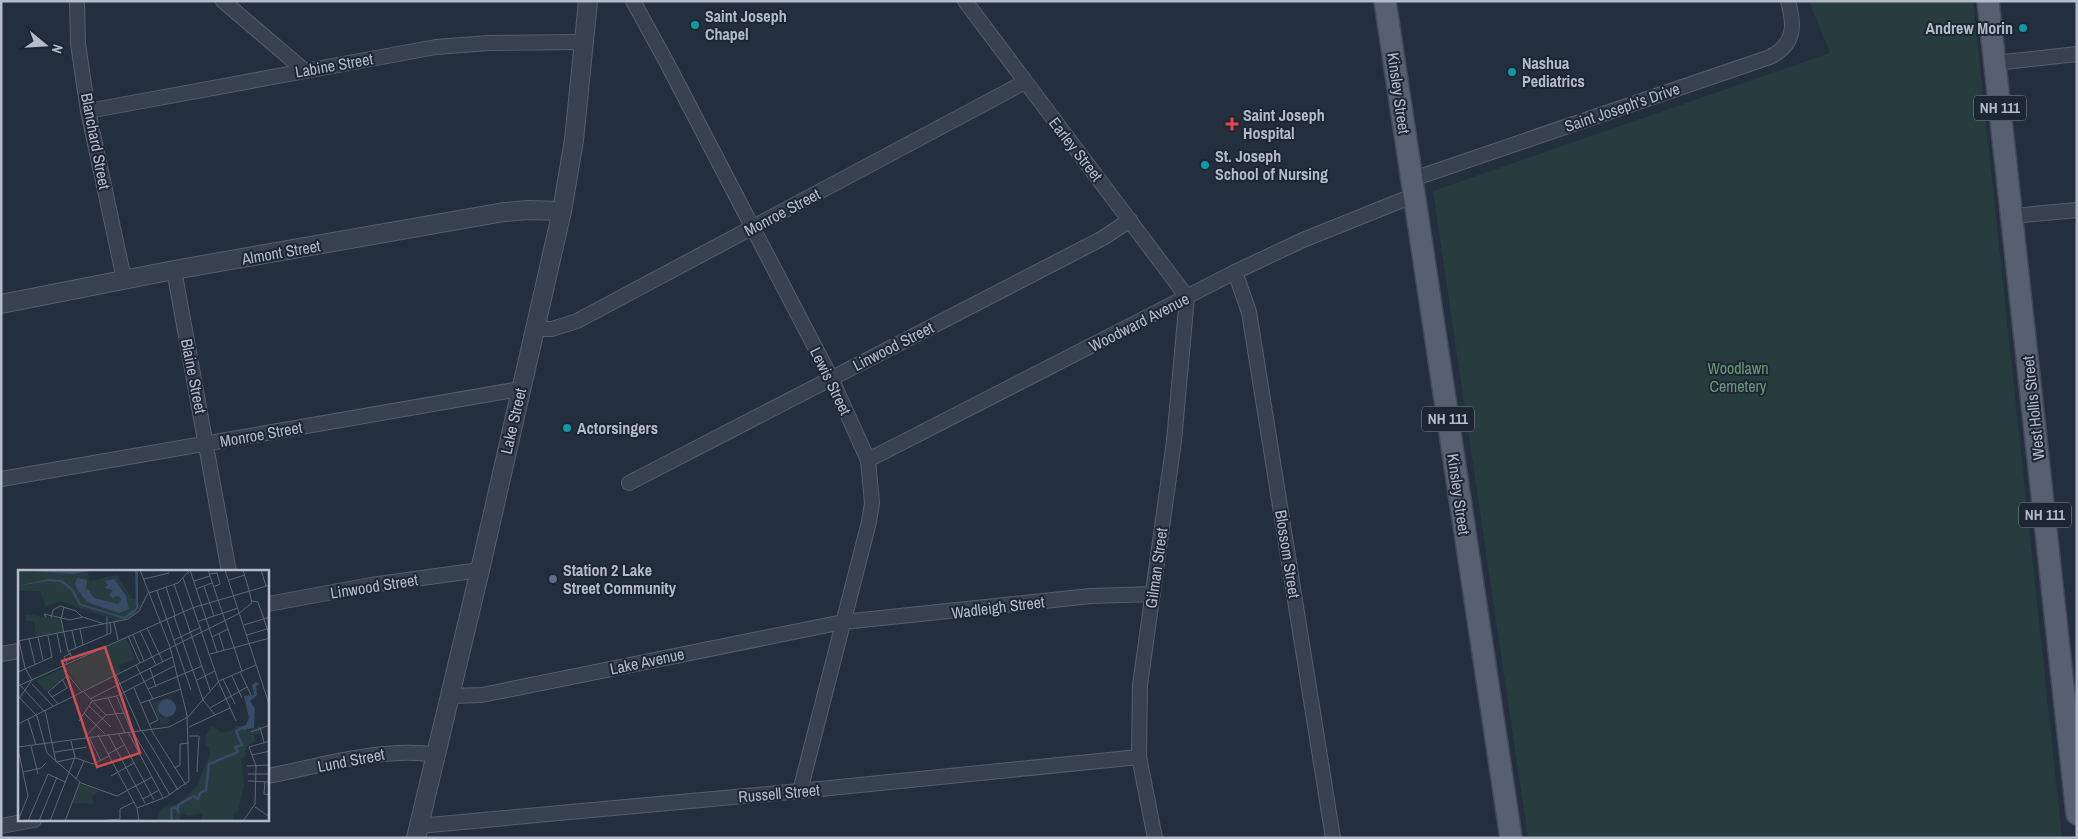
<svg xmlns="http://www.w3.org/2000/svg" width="2078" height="839" font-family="'Archivo Narrow',sans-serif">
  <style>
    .green { fill: #263c3f }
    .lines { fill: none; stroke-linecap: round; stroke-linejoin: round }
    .minor-casing { stroke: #565f6c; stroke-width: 16 }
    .tertiary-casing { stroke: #565f6c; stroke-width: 20 }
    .primary-casing { stroke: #414a57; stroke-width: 24 }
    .minor { stroke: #38414e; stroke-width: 14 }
    .tertiary { stroke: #38414e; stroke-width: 18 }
    .primary { stroke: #56606e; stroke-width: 21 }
    .culture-dot { fill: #0f9aa8; stroke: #1d2633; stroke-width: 2 }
    .health-dot { fill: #e0444e; stroke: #1d2633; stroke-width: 2 }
    .service-dot { fill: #5c6f8a; stroke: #1d2633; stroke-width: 2 }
    .labels { text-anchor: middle; stroke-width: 4; stroke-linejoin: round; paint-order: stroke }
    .shield { fill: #1d2633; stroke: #878f9c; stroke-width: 1 }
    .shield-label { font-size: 15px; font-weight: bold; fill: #b4bcc9 }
    .poi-label { font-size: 16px; font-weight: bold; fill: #b4bcc9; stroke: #1d2633; text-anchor: start }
    .street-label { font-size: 16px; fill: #b4bcc9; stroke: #1d2633 }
    .park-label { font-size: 16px; fill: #6b9a76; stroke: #1d2633 }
    .inset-river { fill: none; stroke: #394c67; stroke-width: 2.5 }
    .inset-road { fill: none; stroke: #5e6776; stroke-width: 1 }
    .view { fill: #ce4d50; fill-opacity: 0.15; stroke: #ce4d50; stroke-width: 2.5 }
    .inset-edge { fill: none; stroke: #b4bcc9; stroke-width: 2.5 }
  </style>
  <rect width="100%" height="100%" fill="#242f3e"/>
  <polygon class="green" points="1809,1 1973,1 2062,838 1528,838 1433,191 1830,53"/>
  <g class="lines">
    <g class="minor-casing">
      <g id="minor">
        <polyline points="77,1 78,44 88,111 124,279"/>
        <polyline points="223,1 305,71"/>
        <polyline points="633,1 667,63 831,378 868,460 872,503 869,522 800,791"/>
        <polyline points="965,1 1187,297 1174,441 1140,685 1139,757 1155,838"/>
        <polyline points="1995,63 2077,54"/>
        <polyline points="88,111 436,47 489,43 583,42"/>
        <path d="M 1413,179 L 1770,57 C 1795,44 1795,26 1788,1"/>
        <polyline points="2012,216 2077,210"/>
        <polyline points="174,270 229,572"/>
        <polyline points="1235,272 1249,312 1333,838"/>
        <polyline points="535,329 552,329 577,321 1025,82"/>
        <polyline points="868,460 1235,272 1303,240 1415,195"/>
        <polyline points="1,479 520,389"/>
        <polyline points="629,483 1103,238 1130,220"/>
        <polyline points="268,604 371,585 480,570"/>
        <polyline points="1,654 19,651"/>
        <polyline points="450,696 482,695 843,622 1091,596 1153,594"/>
        <path d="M 268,776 C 320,766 384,746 436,755"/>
        <polyline points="1,826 34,820"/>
        <polyline points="419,826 800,791 1139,757"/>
      </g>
    </g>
    <g class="tertiary-casing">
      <g id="tertiary">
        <polyline points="1,304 174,270 504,212 528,210 562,211"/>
        <polyline points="416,838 480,570 562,211 574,140 588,1"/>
      </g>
    </g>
    <g class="primary-casing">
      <g id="primary">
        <polyline points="1385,1 1511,838"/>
        <polyline points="1988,1 2077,814"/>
      </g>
    </g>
    <use href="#minor" class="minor"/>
    <use href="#tertiary" class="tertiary"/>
    <use href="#primary" class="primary"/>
  </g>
  <g class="culture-dot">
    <circle cx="695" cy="25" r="5"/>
    <circle cx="2023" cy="28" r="5"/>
    <circle cx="1512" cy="72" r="5"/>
    <circle cx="1205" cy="165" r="5"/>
    <circle cx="567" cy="428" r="5"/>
  </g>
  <path class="health-dot" d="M1229.5 116.5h5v5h5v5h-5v5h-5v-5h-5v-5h5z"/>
  <circle class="service-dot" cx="553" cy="579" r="5"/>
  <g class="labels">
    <g class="shield">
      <rect x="1974" y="95.5" width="52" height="25" rx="4"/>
      <rect x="1422" y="406.5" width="52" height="25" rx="4"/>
      <rect x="2019" y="502.5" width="52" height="25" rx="4"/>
    </g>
    <g class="shield-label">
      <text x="2000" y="113">NH 111</text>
      <text x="1448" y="424">NH 111</text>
      <text x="2045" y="520">NH 111</text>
    </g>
    <g class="poi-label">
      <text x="705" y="22">Saint Joseph<tspan x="705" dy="18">Chapel</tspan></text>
      <text x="2013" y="34" text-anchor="end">Andrew Morin</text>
      <text x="1522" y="69">Nashua<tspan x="1522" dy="18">Pediatrics</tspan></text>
      <text x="1243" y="121">Saint Joseph<tspan x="1243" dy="18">Hospital</tspan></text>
      <text x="1215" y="162">St. Joseph<tspan x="1215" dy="18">School of Nursing</tspan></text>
      <text x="577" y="434">Actorsingers</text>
      <text x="563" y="576">Station 2 Lake<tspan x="563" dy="18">Street Community</tspan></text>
    </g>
    <g class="street-label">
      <text transform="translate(334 65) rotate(-10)" y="6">Labine Street</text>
      <text transform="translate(1399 93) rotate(82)" y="6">Kinsley Street</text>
      <text transform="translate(1622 107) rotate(-19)" y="6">Saint Joseph's Drive</text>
      <text transform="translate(96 141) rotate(79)" y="6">Blanchard Street</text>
      <text transform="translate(1076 149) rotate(52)" y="6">Earley Street</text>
      <text transform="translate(782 212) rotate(-28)" y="6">Monroe Street</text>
      <text transform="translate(281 252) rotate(-10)" y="6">Almont Street</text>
      <text transform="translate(1139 322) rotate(-27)" y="6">Woodward Avenue</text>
      <text transform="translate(893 346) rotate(-27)" y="6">Linwood Street</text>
      <text transform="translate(194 376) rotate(79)" y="6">Blaine Street</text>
      <text transform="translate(831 381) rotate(64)" y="6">Lewis Street</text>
      <text transform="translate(2033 408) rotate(-96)" y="6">West Hollis Street</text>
      <text transform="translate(513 421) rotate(-77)" y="6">Lake Street</text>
      <text transform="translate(261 434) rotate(-10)" y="6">Monroe Street</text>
      <text transform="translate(1459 494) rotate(82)" y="6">Kinsley Street</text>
      <text transform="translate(1288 554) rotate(81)" y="6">Blossom Street</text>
      <text transform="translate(1156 568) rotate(-82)" y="6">Gilman Street</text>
      <text transform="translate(374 586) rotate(-9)" y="6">Linwood Street</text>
      <text transform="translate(998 607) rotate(-7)" y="6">Wadleigh Street</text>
      <text transform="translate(647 661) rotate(-12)" y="6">Lake Avenue</text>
      <text transform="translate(351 760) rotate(-11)" y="6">Lund Street</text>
      <text transform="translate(779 793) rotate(-5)" y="6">Russell Street</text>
    </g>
    <g class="park-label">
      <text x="1738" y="374">Woodlawn<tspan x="1738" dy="18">Cemetery</tspan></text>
    </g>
  </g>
  <g transform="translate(18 570)">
    <rect width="251" height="251" fill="#242f3e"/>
    <path d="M 0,0 L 70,3 L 71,11 L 99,5 L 114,29 L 118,29 L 123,36 L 115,45 L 100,51 L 42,31 L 28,37 L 22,21 L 0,21 ZM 7,44 L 42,49 L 46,62 L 18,67 L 16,51 L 8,51 ZM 108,68 L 117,89 L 100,95 L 103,102 L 65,121 L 51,103 L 28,122 L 18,111 ZM 155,126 L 140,135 L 141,143 L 144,148 L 150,146 L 151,153 L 143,155 L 134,133 ZM 218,155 L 230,161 L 241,156 L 243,163 L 236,165 L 238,171 L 228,177 L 227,186 L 223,190 L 226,214 L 220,241 L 215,244 L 216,251 L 184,251 L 184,243 L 170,246 L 164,243 L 161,251 L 138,251 L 143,239 L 162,233 L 179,216 L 191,185 L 192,178 L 187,175 L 188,165 L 194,156 L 204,163 L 213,161 ZM 62,214 L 81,221 L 74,227 L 75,234 L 54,233 Z" fill="#263c3f"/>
    <path d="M 1,0 L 79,0 L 55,4 ZM 117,0 L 120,0 L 120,39 L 113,46 L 106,49 L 61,35 L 53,20 L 42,12 L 31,11 L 0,16 L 30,9 L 44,10 L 56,20 L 63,34 L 106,47 L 118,38 ZM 59,8 L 69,10 L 67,26 L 69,18 L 76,28 L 100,34 L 104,29 L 100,26 L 94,28 L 91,26 L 95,20 L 86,18 L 90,15 L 87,11 L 96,9 L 108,26 L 111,39 L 101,43 L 69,32 L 61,22 L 57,14 ZM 238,112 L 242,114 L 238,116 L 239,125 L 232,131 L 237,139 L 236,158 L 226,160 L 221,157 L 228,155 L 231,148 L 226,126 L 236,125 L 234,115 ZM140 138a9 9 0 1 1 18 0a9 9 0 1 1-18 0Z" fill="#394c67"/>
    <path class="inset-river" d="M 154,251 L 153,239 L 157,237 L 160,241 L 160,235 L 176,226 L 180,229 L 182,223 L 188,220 L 191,194 L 220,182 L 217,177 L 224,175 L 218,161 L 224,158"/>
    <path class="inset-road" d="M 122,0 L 131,23 L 160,13 L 172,0M 172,0 L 199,82M 190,0 L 224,101M 207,0 L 252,137M 225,0 L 231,20M 243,0 L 248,16M 191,4 L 199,3 L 202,14 L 195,17M 165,8 L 201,113 L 218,151M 126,9 L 151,3M 211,10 L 227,5M 176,11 L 192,6M 156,14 L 192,120M 186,16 L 196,46M 148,17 L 157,45M 178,19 L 194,13M 139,21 L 173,120M 234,31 L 240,32 L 252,67M 46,37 L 43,49 L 50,81 L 56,90M 156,46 L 185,130 L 197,145M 28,47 L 26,44 L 52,50 L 65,47 L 86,54M 89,47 L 89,64M 33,48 L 35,40 L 42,36 L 58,41 L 64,47M 181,51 L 220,38M 96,52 L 100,70M 226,55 L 252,47M 129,58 L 145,92M 62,59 L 65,75M 54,61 L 58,78M 122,61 L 138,95M 39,64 L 43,83M 201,64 L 206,80M 115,65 L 126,91M 229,65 L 252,58M 110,66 L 122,93M 20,67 L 25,90M 194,67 L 210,59M 11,69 L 17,94M 156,70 L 183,57M 0,71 L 110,49 L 121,41 L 130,23M 51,81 L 93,63 L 92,53M 192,84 L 252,68M 49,94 L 46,87 L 53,83M 118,95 L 135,129M 132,98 L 138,117M 0,102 L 34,87 L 30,66M 222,102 L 233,125M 98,105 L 123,161M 214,106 L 224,128M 205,109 L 217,134M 179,110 L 197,101M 14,114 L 35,136M 2,115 L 26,141M 0,116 L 174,38 L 252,15M 116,118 L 135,163 L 168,215M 130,119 L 184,96M 65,121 L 88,145M 0,126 L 19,146 L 29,183 L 63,213 L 99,226 L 134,207M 34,127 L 49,118 L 44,109M 99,127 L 114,162M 90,128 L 107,163M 72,129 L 154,87M 0,130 L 14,110 L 7,98 L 1,71M 131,130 L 140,150 L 132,154M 123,133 L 163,119M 40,134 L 30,122 L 50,105 L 64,122M 71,136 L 93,157M 192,138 L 229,117M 27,140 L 38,192 L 58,188 L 75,194 L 91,186M 66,143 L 87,164M 10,149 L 18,175M 61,151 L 74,131 L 99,126 L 156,96M 0,154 L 220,44 L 234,33 L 231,20M 171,157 L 212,138M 242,157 L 246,172M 124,161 L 160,220M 110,162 L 145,228M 115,162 L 152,225M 233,162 L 252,155M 100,163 L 136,230M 90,164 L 127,233M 80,165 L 119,238 L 121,251M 171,166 L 181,166 L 179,202M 67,167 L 88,145 L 106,143M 71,167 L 83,191M 13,176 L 20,204M 0,177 L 151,157 L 170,147 L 201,111 L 238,95M 0,179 L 10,226 L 1,248M 37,182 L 69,177M 90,184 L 106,175M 234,185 L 252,181M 229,196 L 252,195M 157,198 L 162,195 L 162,174 L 171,173M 5,202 L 23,198 L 28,193M 230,204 L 252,204M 93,206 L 116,193M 58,209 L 66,191M 230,211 L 252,212M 247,212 L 246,224 L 252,225M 125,229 L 141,220M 237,237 L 252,247M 119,238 L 148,227 L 171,211 L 169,145 L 152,77 L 131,23M 10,251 L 30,204 L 47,212M 21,251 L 39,207M 32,251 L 57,187 L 53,171M 47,251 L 62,212M 79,251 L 102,249 L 102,239 L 116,232M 225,251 L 237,234 L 238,196 L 231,177 L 252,171"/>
    <path class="view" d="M 87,77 L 122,183 L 79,197 L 44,91 Z"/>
    <rect width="251" height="251" class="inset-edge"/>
  </g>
  <rect width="2078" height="839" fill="none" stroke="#b4bcc9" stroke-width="5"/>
  <g transform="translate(45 45) rotate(108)" stroke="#1d2633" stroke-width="4" paint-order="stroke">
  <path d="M0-4L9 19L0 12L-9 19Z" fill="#b4bcc9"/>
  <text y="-8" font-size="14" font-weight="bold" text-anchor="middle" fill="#b4bcc9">N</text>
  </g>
</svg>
